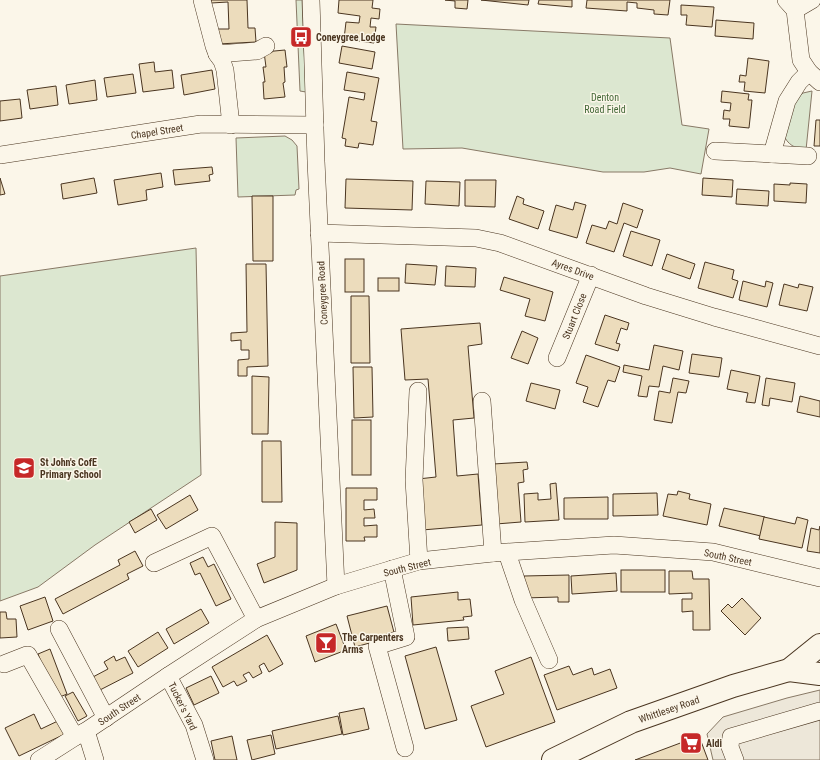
<svg xmlns="http://www.w3.org/2000/svg" width="820" height="760" font-family="'Roboto Condensed',sans-serif">
  <style>
    .green { fill: #dce7d0; stroke: #887966 }
    .parking { fill: #ede7d9; stroke: #887966 }
    .building { fill: #ecdcbc; stroke: #4a3520 }
    .lines { fill: none; stroke-linecap: round; stroke-linejoin: round }
    .minor-casing { stroke: #4a3520; stroke-width: 18 }
    .major-casing { stroke: #4a3520; stroke-width: 24 }
    .minor { stroke: #fbf6e9; stroke-width: 17 }
    .major { stroke: #fbf6e9; stroke-width: 22 }
    .labels { text-anchor: middle; stroke-width: 3; stroke-linejoin: round; paint-order: stroke }
    .poi-label { font-size: 10px; font-weight: bold; fill: #4a3520; stroke: #fbf6e9; text-anchor: start }
    .park-label { font-size: 10px; fill: #436837; stroke: #fbf6e9 }
    .street-label { font-size: 10px; fill: #4a3520; stroke: #fbf6e9 }
  </style>
  <rect width="100%" height="100%" fill="#fbf6e9"/>
  <g class="green">
    <polygon points="296,0 302,0 306,92 300,91"/>
    <polygon points="396,24 670,38 682,125 709,129 701,174 670,168 644,172 603,172 462,148 403,149"/>
    <path d="M 812,91 L 806,150 C 794,148 788,145 783,134 L 797,97 L 803,93 Z"/>
    <polygon points="285,136 292,140 297,146 299,189 296,190 295,195 238,197 236,138"/>
    <polygon points="196,248 201,475 95,545 38,587 0,601 0,276"/>
  </g>
  <polygon class="parking" points="820,690 820,760 713,760 707,734 723,717 787,698"/>
  <g class="building">
    <polygon points="211,0 247,0 248,28 255,28 256,42 218,44 217,29 229,29 228,2 211,3"/>
    <polygon points="339,0 373,0 372,8 380,9 379,19 371,18 370,27 376,27 374,43 344,39 346,22 359,23 360,16 338,13"/>
    <polygon points="445,0 468,0 467,9 455,8 455,1"/>
    <polygon points="481,0 529,0 528,5"/>
    <polygon points="539,0 572,0 572,7 538,4"/>
    <polygon points="587,0 670,0 668,15 654,14 654,10 637,8 637,3 627,2 627,11 586,8"/>
    <polygon points="681,5 714,7 712,27 686,25 687,15 681,15"/>
    <polygon points="716,20 754,23 753,39 715,36"/>
    <polygon points="342,46 375,52 372,69 339,63"/>
    <polygon points="285,50 287,67 284,67 285,82 283,83 285,97 264,99 263,82 265,82 263,67 266,67 264,52"/>
    <polygon points="748,58 769,61 765,93 744,91 745,82 739,82 740,75 746,76"/>
    <polygon points="154,62 155,72 172,70 174,88 143,92 139,64"/>
    <polygon points="212,70 215,89 184,95 181,75"/>
    <polygon points="347,72 379,78 371,121 377,122 373,145 359,143 358,148 345,146 346,139 342,138 349,97 364,100 365,93 344,90"/>
    <polygon points="133,74 136,93 107,97 104,78"/>
    <polygon points="95,80 97,100 69,104 66,85"/>
    <polygon points="56,86 58,105 30,109 27,90"/>
    <polygon points="722,91 749,94 748,100 752,100 749,128 729,126 730,119 723,119 724,110 730,111 731,103 721,102"/>
    <polygon points="20,99 22,118 0,121 0,101"/>
    <polygon points="816,120 820,120 820,146 814,146"/>
    <polygon points="212,167 213,174 209,175 210,181 175,185 173,170"/>
    <polygon points="161,173 163,187 146,190 147,200 118,205 114,180"/>
    <polygon points="0,178 5,194 0,195"/>
    <polygon points="94,178 97,193 63,199 61,184"/>
    <polygon points="703,178 733,180 732,197 702,195"/>
    <polygon points="346,179 413,181 412,210 345,208"/>
    <polygon points="465,180 496,180 495,207 465,206"/>
    <polygon points="426,181 460,182 459,206 425,204"/>
    <polygon points="790,183 807,184 806,203 774,201 774,184 790,185"/>
    <polygon points="737,189 769,191 768,206 736,204"/>
    <polygon points="252,196 273,196 273,261 253,261"/>
    <polygon points="517,196 524,199 523,204 544,211 538,229 509,219"/>
    <polygon points="575,202 586,205 577,238 549,230 556,205 573,210"/>
    <polygon points="623,203 643,210 637,228 624,223 614,252 586,243 592,225 606,229 609,221 617,224"/>
    <polygon points="631,231 660,240 652,266 623,256"/>
    <polygon points="667,254 695,264 690,279 662,269"/>
    <rect x="345" y="259" width="19" height="33"/>
    <polygon points="705,262 734,270 732,279 738,281 733,298 698,288"/>
    <polygon points="246,264 266,264 268,366 247,367 247,376 238,376 238,360 249,359 249,350 241,350 241,340 231,341 231,333 247,332"/>
    <polygon points="406,264 437,266 435,285 405,283"/>
    <polygon points="446,266 476,268 475,287 445,286"/>
    <polygon points="504,277 553,292 545,321 525,316 530,299 500,290"/>
    <rect x="378" y="278" width="21" height="13"/>
    <polygon points="743,281 765,287 766,281 773,283 767,307 739,300"/>
    <polygon points="784,284 798,288 799,284 813,287 807,311 779,305"/>
    <polygon points="351,296 369,296 370,363 351,363"/>
    <polygon points="605,315 629,323 627,330 621,328 616,343 620,344 618,351 595,344"/>
    <polygon points="480,323 482,344 468,346 474,418 453,420 457,476 478,474 482,525 422,530 418,479 436,477 428,379 405,380 401,329"/>
    <polygon points="522,331 538,338 528,364 511,358"/>
    <polygon points="654,345 683,351 679,370 663,366 659,387 649,386 647,397 638,396 642,376 623,372 624,365 649,370"/>
    <polygon points="692,354 722,358 719,377 689,373"/>
    <polygon points="586,355 620,367 615,382 608,380 598,407 583,402 588,387 576,383"/>
    <polygon points="353,367 372,367 373,417 354,418"/>
    <polygon points="731,370 760,376 755,403 746,402 748,393 727,389"/>
    <polygon points="252,376 269,377 268,434 252,434"/>
    <polygon points="673,378 689,381 686,393 678,392 672,423 654,420 659,391 670,393"/>
    <polygon points="766,378 795,383 792,402 770,398 769,406 762,405"/>
    <polygon points="531,383 560,390 555,409 526,401"/>
    <polygon points="800,396 820,401 820,417 797,412"/>
    <rect x="352" y="420" width="19" height="55"/>
    <polygon points="262,441 281,441 282,502 262,502"/>
    <polygon points="527,462 528,469 523,470 524,482 518,483 521,522 496,524 493,464"/>
    <polygon points="556,483 559,520 525,522 524,494 538,493 538,500 551,499 550,484"/>
    <polygon points="346,488 377,488 377,500 364,500 364,510 374,509 375,518 364,518 364,526 377,525 377,537 364,537 365,541 346,541"/>
    <polygon points="678,491 690,494 689,499 711,504 707,525 663,516 668,494 677,495"/>
    <polygon points="657,493 658,515 613,516 613,494"/>
    <polygon points="190,495 198,510 166,529 157,515"/>
    <polygon points="608,497 608,519 564,519 564,498"/>
    <polygon points="724,508 765,517 761,536 719,526"/>
    <polygon points="151,509 157,520 135,533 129,522"/>
    <polygon points="764,517 795,524 797,517 808,520 802,548 759,539"/>
    <polygon points="275,522 297,523 297,570 264,583 257,564 275,557"/>
    <polygon points="820,526 820,553 807,551 811,528 819,530"/>
    <polygon points="135,551 143,566 127,574 129,579 63,614 55,599 120,565 118,560"/>
    <polygon points="203,557 208,567 214,564 231,599 216,606 200,573 195,575 190,563"/>
    <rect x="621" y="570" width="44" height="22"/>
    <polygon points="669,571 692,571 693,579 709,579 710,630 693,630 693,611 682,612 682,599 692,599 692,593 669,594"/>
    <polygon points="616,573 617,591 572,594 571,576"/>
    <polygon points="569,575 569,602 558,602 558,597 524,598 524,576"/>
    <polygon points="458,592 458,600 470,599 472,616 463,617 464,620 413,625 411,597"/>
    <polygon points="45,597 53,621 28,630 20,606"/>
    <polygon points="742,598 761,618 745,635 721,611 728,604 732,608"/>
    <polygon points="387,606 395,636 355,647 347,616"/>
    <polygon points="201,609 209,623 174,644 166,629"/>
    <polygon points="0,612 6,612 7,619 16,619 17,637 0,638"/>
    <polygon points="336,624 346,650 315,662 306,636"/>
    <polygon points="468,627 469,639 448,641 447,628"/>
    <polygon points="158,632 168,648 138,667 128,651"/>
    <polygon points="267,635 283,664 269,672 264,663 259,666 262,673 253,678 249,672 243,675 247,681 237,686 234,681 223,687 212,667"/>
    <polygon points="436,647 457,720 425,729 405,656"/>
    <polygon points="50,649 67,694 55,699 38,654"/>
    <polygon points="114,656 116,661 125,657 133,673 98,691 91,678 108,669 104,662"/>
    <polygon points="531,657 555,722 486,747 471,706 504,694 495,671"/>
    <polygon points="569,666 573,675 592,668 594,675 610,669 617,688 557,710 544,675"/>
    <polygon points="211,676 219,693 194,705 186,688"/>
    <polygon points="73,692 87,716 78,721 65,696"/>
    <polygon points="364,708 369,729 343,735 339,713"/>
    <polygon points="34,714 41,729 62,719 69,732 19,756 5,728"/>
    <polygon points="338,716 342,734 276,749 272,731"/>
    <polygon points="271,735 275,754 252,760 247,740"/>
    <polygon points="232,736 237,760 215,760 211,741"/>
    <polygon points="699,736 708,760 635,760"/>
  </g>
  <g class="lines">
    <g class="minor-casing">
      <g id="minor">
        <polyline points="202,0 214,46 217,54 222,61 225,70 231,125"/>
        <polyline points="311,0 316,161 336,586"/>
        <polyline points="786,0 795,10 801,60 809,72 820,82"/>
        <polyline points="795,10 812,0"/>
        <polyline points="217,54 257,51 266,46"/>
        <polyline points="715,151 772,154 787,101 799,82 809,72"/>
        <polyline points="772,154 808,156"/>
        <polyline points="0,155 201,124 315,125"/>
        <polyline points="319,233 476,238 500,243 646,296 714,317 820,346"/>
        <polyline points="557,358 591,275"/>
        <polyline points="418,391 414,480 419,561"/>
        <polyline points="482,401 493,553"/>
        <polyline points="507,553 523,600 549,660"/>
        <polyline points="154,563 212,536 256,619"/>
        <polyline points="392,569 406,637 377,646 405,748"/>
        <polyline points="59,629 106,718"/>
        <polyline points="4,664 27,655 28,655 75,737"/>
        <polyline points="168,676 194,725 205,760"/>
        <polyline points="86,731 95,760"/>
        <polyline points="39,760 75,737 86,731 168,676 256,619 336,586 419,561 493,553 614,545 713,552 820,578"/>
        <polyline points="735,760 730,747 731,737 820,711"/>
      </g>
    </g>
    <g class="major-casing">
      <g id="major">
        <polyline points="789,670 820,674"/>
        <polyline points="553,760 631,722 733,686 789,670 820,645"/>
      </g>
    </g>
    <use href="#minor" class="minor"/>
    <use href="#major" class="major"/>
  </g>
  <defs>
    <g id="bus-square" transform="scale(1.15)"><rect x="-9" y="-9" width="18" height="18" rx="4" fill="#c62828" stroke="#fbf6e9"/><path d="M-5-6H5V4H4V6H2V4H-2V6H-4V4H-5ZM-3.5-4V0h7V-4ZM-3.5 1.2v1.5H-2V1.2ZM2 1.2v1.5H3.5V1.2Z" fill="#fff"/></g>
    <g id="school-square" transform="scale(1.15)"><rect x="-9" y="-9" width="18" height="18" rx="4" fill="#c62828" stroke="#fbf6e9"/><path d="M0-5L7-2L0 1L-7-2ZM-4 1L0 2.5L4 1V4Q0 6-4 4Z" fill="#fff"/></g>
    <g id="bar-square" transform="scale(1.15)"><rect x="-9" y="-9" width="18" height="18" rx="4" fill="#c62828" stroke="#fbf6e9"/><path d="M-6-5H6L.8 .8V4.5H3.5V6h-7V4.5H-.8V.8Z" fill="#fff"/></g>
    <g id="supermarket-square" transform="scale(1.15)"><rect x="-9" y="-9" width="18" height="18" rx="4" fill="#c62828" stroke="#fbf6e9"/><path d="M-6-5.5h2.5l.6 2H6L4.5 2H-2.5L-4.4-4H-6ZM-1.5 3.2a1.3 1.3 0 1 0 .1 0ZM3 3.2a1.3 1.3 0 1 0 .1 0Z" fill="#fff"/></g>
  </defs>
  <g fill-rule="evenodd">
    <use href="#bus-square" x="301" y="37"/>
    <use href="#school-square" x="24" y="468"/>
    <use href="#bar-square" x="326" y="643"/>
    <use href="#supermarket-square" x="691" y="743"/>
  </g>
  <g class="labels">
    <g class="poi-label">
      <text x="316" y="41">Coneygree Lodge</text>
      <text x="40" y="466">St John's CofE<tspan x="40" dy="12">Primary School</tspan></text>
      <text x="342" y="641">The Carpenters<tspan x="342" dy="12">Arms</tspan></text>
      <text x="706" y="747">Aldi</text>
    </g>
    <g class="park-label">
      <text x="605" y="101">Denton<tspan x="605" dy="12">Road Field</tspan></text>
    </g>
    <g class="street-label">
      <text transform="translate(157 131) rotate(-9)" y="4">Chapel Street</text>
      <text transform="translate(573 269) rotate(20)" y="4">Ayres Drive</text>
      <text transform="translate(322 293) rotate(-93)" y="4">Coneygree Road</text>
      <text transform="translate(574 316) rotate(-68)" y="4">Stuart Close</text>
      <text transform="translate(728 557) rotate(12)" y="4">South Street</text>
      <text transform="translate(407 567) rotate(-14)" y="4">South Street</text>
      <text transform="translate(183 706) rotate(64)" y="4">Tucker's Yard</text>
      <text transform="translate(119 709) rotate(-34)" y="4">South Street</text>
      <text transform="translate(669 709) rotate(-19)" y="4">Whittlesey Road</text>
    </g>
  </g>
</svg>
